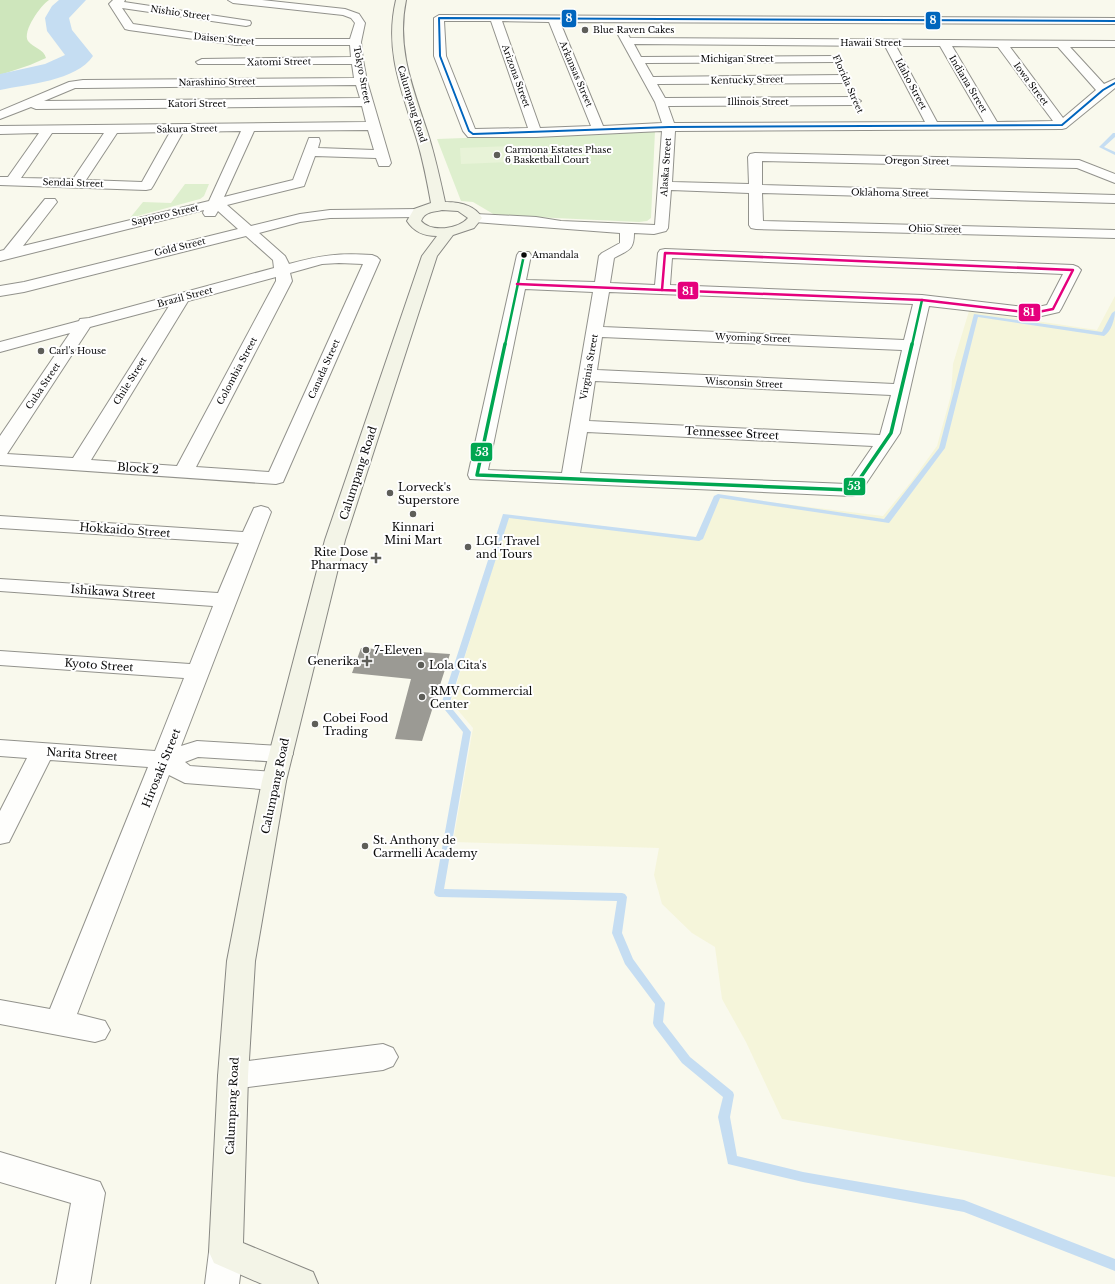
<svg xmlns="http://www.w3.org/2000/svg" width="1115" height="1284" font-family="'Libre Baskerville',serif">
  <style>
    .farmland { fill: #f5f5da }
    .green { fill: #deefce }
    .forest { fill: #cee6bc }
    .pitch { fill: #e8f3d8 }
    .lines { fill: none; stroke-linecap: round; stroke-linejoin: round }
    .stream { fill: #c5ddf2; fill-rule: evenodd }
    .river { fill: #c5ddf2; fill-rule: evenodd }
    .building { fill: #9b9a94 }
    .minor-casing { stroke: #92928c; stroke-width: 2 }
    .tertiary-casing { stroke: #92928c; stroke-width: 2 }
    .secondary-casing { stroke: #888883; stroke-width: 2 }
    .minor { fill: #fefefc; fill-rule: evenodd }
    .tertiary { fill: #fefefc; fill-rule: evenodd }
    .secondary { fill: #f3f4e7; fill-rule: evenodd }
    .bus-1-casing { stroke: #fff; stroke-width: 3.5 }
    .bus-2-far1-casing { stroke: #fff; stroke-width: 4.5 }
    .bus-2-casing { stroke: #fff; stroke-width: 6 }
    .bus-3-casing { stroke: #fff; stroke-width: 4.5 }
    .bus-1 { stroke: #0065bd; stroke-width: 2 }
    .bus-2-far1 { stroke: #00a651; stroke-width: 2.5 }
    .bus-2 { stroke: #00a651; stroke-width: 3.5 }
    .bus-3 { stroke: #e5007d; stroke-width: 2.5 }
    .poi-dot { fill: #5e5e59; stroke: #fff; stroke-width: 1.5 }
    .bus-dot { fill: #0a0a0a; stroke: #fff; stroke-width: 1.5 }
    .labels { text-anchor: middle; stroke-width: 4; stroke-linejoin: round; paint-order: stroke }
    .far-street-label { font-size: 9px; fill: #0a0a0a; stroke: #fff }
    .far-poi-label { font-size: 9px; fill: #0a0a0a; stroke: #fff; text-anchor: start }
    .far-bus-label { font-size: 9px; fill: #0a0a0a; stroke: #fff; text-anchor: start }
    .street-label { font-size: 11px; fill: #0a0a0a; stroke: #fff }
    .poi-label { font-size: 11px; fill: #0a0a0a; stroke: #fff; text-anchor: start }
    .line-badge { stroke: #fff; stroke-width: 1.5 }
    .badge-label { font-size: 11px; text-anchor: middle; font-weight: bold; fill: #fff }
  </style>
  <rect width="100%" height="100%" fill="#f9f9ed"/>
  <polygon class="farmland" points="1115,296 1115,1177 782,1119 746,1042 722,999 715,947 692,933 662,904 654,875 659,848 453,842 473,728 451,702 508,517 702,540 719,496 883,516 911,482 937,446 951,395 953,364 969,311 1097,330"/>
  <g class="green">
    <polygon points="655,131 651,218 647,221 639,222 495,215 473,202 461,201 437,139"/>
    <polygon points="185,184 209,184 204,196 200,199 130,218 143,202 171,203"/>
  </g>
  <path class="forest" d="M 0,0 L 49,0 C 41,5 22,31 28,41 C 33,48 44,49 46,58 L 30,65 L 0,75 Z"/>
  <polygon class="pitch" points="532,145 535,161 461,164 460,148"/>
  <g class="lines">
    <g class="stream">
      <polygon points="1113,133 1115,133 1115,137 1104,147 1115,152 1115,155 1099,147"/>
      <path d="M 1115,311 C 1115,319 1111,332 1104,336 L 978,317 L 945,448 L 889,523 L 720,498 L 703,539 L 699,541 L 509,518 L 449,705 L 471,732 L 444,889 L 622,893 L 625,894 L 627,897 L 622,933 L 633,959 L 665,1003 L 663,1022 L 690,1057 L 733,1092 L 734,1095 L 730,1117 L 737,1156 L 803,1172 L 964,1200 L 1115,1259 L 1115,1271 L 964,1212 L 803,1182 L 728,1164 L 718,1117 L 723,1097 L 682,1063 L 654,1026 L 653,1023 L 655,1004 L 625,964 L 612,933 L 617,901 L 439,897 L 436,896 L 434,893 L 463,732 L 441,705 L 503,514 L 696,537 L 714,496 L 718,494 L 884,519 L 939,448 L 974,314 L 1102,332 L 1112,313 Z"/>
    </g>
    <path class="river" d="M 59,0 L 86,0 L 69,18 L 72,30 L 93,56 C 76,81 28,84 0,90 L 0,74 L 45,64 L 65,55 L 47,31 L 45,18 L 52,6 Z"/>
  </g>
  <polygon class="building" points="361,648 450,654 422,741 395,739 411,679 352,673"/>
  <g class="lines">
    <g class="minor-casing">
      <g id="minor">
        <path d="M 113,0 L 125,0 L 124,2 L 250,21 L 251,23 L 250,25 L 246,26 L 122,8 L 133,24 L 237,39 L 350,39 L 355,23 L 351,18 L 343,15 L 233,3 L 228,0 L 262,0 L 345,9 L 359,14 L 365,23 L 361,42 L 363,60 L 367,81 L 391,163 L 389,166 L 379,166 L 376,158 L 315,156 L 304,186 L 227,205 L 251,226 L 300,214 L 330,210 L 418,209 L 423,210 L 425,213 L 423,216 L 418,217 L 330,218 L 300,222 L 259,233 L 285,256 L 289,264 C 322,255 338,253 372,255 L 377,257 L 380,260 L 283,482 L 276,484 L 0,465 L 0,436 L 70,333 L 0,352 L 0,342 L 79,321 L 80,319 L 89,318 L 274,268 L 273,260 L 246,236 L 24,292 L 0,296 L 0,286 L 24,282 L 238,229 L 218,211 L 215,216 L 205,216 L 203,213 L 204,210 L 0,261 L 0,251 L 4,250 L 45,199 L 55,199 L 57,202 L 23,246 L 209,201 L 241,131 L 183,132 L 153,186 L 151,189 L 146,190 L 0,185 L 0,177 L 8,177 L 39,133 L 0,134 L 0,126 L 366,122 L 362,106 L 36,109 L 31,107 L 0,119 L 0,111 L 69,82 L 83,80 L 354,78 L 352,64 L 198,64 L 196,62 L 202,59 L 351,57 L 350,45 L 237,45 L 129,30 L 125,29 L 109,4 ZM 356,85 L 360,98 L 44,101 L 75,88 L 83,88 ZM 368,130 L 374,150 L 318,148 L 320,141 L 319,138 L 309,138 L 293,180 L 224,197 L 254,131 ZM 170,132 L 142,182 L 86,180 L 117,133 ZM 52,133 L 104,133 L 73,179 L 21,178 ZM 339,263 L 363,264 L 269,472 L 196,467 L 292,281 L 290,273 L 322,264 ZM 276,277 L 276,281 L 177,466 L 91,460 L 188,301 ZM 169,306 L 73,458 L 7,454 L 90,327 Z"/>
        <path d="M 439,15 L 1115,18 L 1115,24 L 560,22 L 603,126 L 662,123 L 655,102 L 616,31 L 621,28 L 625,29 L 630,38 L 1115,41 L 1115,47 L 1070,47 L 1104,84 L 1115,79 L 1115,88 L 1066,128 L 1062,129 L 675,131 L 672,182 L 749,184 L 748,157 L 750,154 L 755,153 L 1079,160 L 1115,174 L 1115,183 L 1077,168 L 762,161 L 762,185 L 1115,195 L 1115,203 L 762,193 L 763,221 L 1115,230 L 1115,238 L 756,229 L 751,228 L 749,225 L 749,193 L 671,190 L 668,228 L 666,231 L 654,234 L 634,233 C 634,251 628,250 614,258 L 610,283 L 655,285 L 658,253 L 660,250 L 665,249 L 1073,265 L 1078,267 L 1081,270 L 1061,309 L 1059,312 L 1033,318 L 929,306 L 900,433 L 859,494 L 852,496 L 470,479 L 468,475 L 517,255 L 519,252 L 529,252 L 531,255 L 526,280 L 595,282 L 599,256 L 602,253 L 620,243 L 620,233 L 475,222 L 470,221 L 468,218 L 470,215 L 475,214 L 536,217 L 561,221 L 655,225 L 662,131 L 536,137 L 468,137 L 463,131 L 434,56 L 434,18 ZM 444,21 L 491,21 L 528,128 L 475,129 L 446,56 ZM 502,21 L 549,22 L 591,126 L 540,128 ZM 634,44 L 885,46 L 925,122 L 674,123 L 668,106 L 855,105 L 861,101 L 855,97 L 665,98 L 657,84 L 845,83 L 851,79 L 845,75 L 653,77 L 645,63 L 836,62 L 842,59 L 836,56 L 641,57 ZM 896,46 L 940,46 L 984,122 L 937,122 ZM 952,46 L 998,47 L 1053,121 L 997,122 ZM 1010,47 L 1058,47 L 1096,90 L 1063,118 ZM 672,258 L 1063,274 L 1047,305 L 1033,308 L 922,295 L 670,285 ZM 525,289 L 593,292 L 562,473 L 488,470 ZM 609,292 L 913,304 L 904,340 L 603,327 ZM 602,337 L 902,350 L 894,384 L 597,370 ZM 595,381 L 891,395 L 880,435 L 589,421 ZM 587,432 L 873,446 L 847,484 L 580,473 Z"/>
        <polygon points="261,506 268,508 271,512 181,746 197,741 281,746 289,748 293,754 289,760 281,762 198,757 185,762 190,766 274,772 283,775 286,781 283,787 274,790 185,783 169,775 77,1014 105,1021 110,1030 105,1039 95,1042 0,1024 0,1000 50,1009 148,767 50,760 9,842 0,844 0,811 27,758 0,756 0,740 155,751 184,678 0,665 0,651 190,664 213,606 0,591 0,579 218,593 239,543 0,528 0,516 243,532 254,508"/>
        <polygon points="383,1044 393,1048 398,1057 393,1066 383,1070 233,1089 222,1085 218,1076 222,1067 233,1063"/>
        <polygon points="0,1152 100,1182 105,1193 90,1284 56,1284 71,1203 0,1182"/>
      </g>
    </g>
    <g class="tertiary-casing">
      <polygon id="tertiary" points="226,1236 238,1241 243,1252 239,1284 205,1284 209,1252 214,1241"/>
    </g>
    <g class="secondary-casing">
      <path id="secondary" d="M 396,0 L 406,0 C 396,48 413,88 428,134 C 435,156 440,179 445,202 C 459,202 475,205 482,218 L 474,228 L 453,235 L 437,256 L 345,540 L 286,781 L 255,961 L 248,1076 L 243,1243 L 313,1272 L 318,1284 L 262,1284 L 214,1263 L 209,1252 L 218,1076 L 227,961 L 262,781 L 325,540 L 422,256 L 437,236 C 424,236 414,232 407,221 L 414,209 L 431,203 C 427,181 423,159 416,137 C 402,91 384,50 396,0 ZM 442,210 L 458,211 L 468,218 C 459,229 431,233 421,221 C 425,211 434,212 442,210 Z"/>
    </g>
    <use href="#minor" class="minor"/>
    <use href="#tertiary" class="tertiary"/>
    <use href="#secondary" class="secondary"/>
    <g class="bus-1-casing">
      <polyline id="bus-1" points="1115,21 439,18 440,56 469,131 473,134 669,127 1062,125 1103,90 1115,83"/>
    </g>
    <g class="bus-2-far1-casing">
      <g id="bus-2-far1">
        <polyline points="505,345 524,255"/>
        <polyline points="912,345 922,300"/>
      </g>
    </g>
    <g class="bus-2-casing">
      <polyline id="bus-2" points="505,344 477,475 852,490 891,433 912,344"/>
    </g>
    <g class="bus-3-casing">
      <g id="bus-3">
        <polygon points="665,253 1073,270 1053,309 1033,313 922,300 662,290"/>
        <polyline points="517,284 662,290"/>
      </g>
    </g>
    <use href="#bus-1" class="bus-1"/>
    <use href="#bus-2-far1" class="bus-2-far1"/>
    <use href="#bus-2" class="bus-2"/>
    <use href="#bus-3" class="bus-3"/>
  </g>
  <g class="poi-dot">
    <circle cx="585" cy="30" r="4"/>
    <circle cx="497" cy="155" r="4"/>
    <circle cx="41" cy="351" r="4"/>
    <circle cx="390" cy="493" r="4"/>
    <circle cx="413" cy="514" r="4"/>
    <circle cx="468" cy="547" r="4"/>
    <path d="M374 552h4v4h4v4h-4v4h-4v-4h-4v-4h4z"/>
    <circle cx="366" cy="650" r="4"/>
    <path d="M365 655h4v4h4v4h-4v4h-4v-4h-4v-4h4z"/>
    <circle cx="421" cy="665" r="4"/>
    <circle cx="422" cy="697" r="4"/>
    <circle cx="315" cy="724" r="4"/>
    <circle cx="365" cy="846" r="4"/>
  </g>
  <circle class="bus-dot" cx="524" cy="255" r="3.5"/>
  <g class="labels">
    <g class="far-street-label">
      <text transform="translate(180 13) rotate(8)" y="3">Nishio Street</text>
      <text transform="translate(224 39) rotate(5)" y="3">Daisen Street</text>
      <text x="871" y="46">Hawaii Street</text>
      <text x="737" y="62">Michigan Street</text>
      <text transform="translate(279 62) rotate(-1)" y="3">Xatomi Street</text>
      <text transform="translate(576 74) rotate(67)" y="3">Arkansas Street</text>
      <text transform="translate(362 75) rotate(79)" y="3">Tokyo Street</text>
      <text transform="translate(516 76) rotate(70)" y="3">Arizona Street</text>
      <text transform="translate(747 80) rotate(-1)" y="3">Kentucky Street</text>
      <text transform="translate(217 82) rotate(-1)" y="3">Narashino Street</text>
      <text transform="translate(848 84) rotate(66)" y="3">Florida Street</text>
      <text transform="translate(911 84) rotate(62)" y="3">Idaho Street</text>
      <text transform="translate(968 84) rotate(59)" y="3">Indiana Street</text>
      <text transform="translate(1031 84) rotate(53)" y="3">Iowa Street</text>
      <text x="758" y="105">Illinois Street</text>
      <text x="197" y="107">Katori Street</text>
      <text transform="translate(412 104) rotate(73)" y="3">Calumpang Road</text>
      <text transform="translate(187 129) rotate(-1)" y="3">Sakura Street</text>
      <text transform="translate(917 161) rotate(1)" y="3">Oregon Street</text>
      <text transform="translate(666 167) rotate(-86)" y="3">Alaska Street</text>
      <text transform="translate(73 183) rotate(2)" y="3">Sendai Street</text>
      <text transform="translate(890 193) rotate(1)" y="3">Oklahoma Street</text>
      <text transform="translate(165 215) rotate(-13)" y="3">Sapporo Street</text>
      <text transform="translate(935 229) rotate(1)" y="3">Ohio Street</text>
      <text transform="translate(180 247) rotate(-14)" y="3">Gold Street</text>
      <text transform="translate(185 297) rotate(-15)" y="3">Brazil Street</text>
      <text transform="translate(753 338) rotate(2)" y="3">Wyoming Street</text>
      <text transform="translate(589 367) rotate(-80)" y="3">Virginia Street</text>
      <text transform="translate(324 369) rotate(-66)" y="3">Canada Street</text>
      <text transform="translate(237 371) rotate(-62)" y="3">Colombia Street</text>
      <text transform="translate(130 381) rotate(-58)" y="3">Chile Street</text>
      <text transform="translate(744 383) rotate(3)" y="3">Wisconsin Street</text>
      <text transform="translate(43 386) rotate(-56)" y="3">Cuba Street</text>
    </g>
    <g class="far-poi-label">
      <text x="593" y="33">Blue Raven Cakes</text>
      <text x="505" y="153">Carmona Estates Phase<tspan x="505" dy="10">6 Basketball Court</tspan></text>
      <text x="49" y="354">Carl's House</text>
    </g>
    <g class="far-bus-label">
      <text x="532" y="258">Amandala</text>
    </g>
    <g class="street-label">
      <text transform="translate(732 433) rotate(3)" y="4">Tennessee Street</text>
      <text transform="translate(138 468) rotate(4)" y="4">Block 2</text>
      <text transform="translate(358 473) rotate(-72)" y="4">Calumpang Road</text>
      <text transform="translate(125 530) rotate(4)" y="4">Hokkaido Street</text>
      <text transform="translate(113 592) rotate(4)" y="4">Ishikawa Street</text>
      <text transform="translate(99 665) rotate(4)" y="4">Kyoto Street</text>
      <text transform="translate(82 754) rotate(4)" y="4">Narita Street</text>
      <text transform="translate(161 768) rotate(-68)" y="4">Hirosaki Street</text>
      <text transform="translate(275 786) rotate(-78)" y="4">Calumpang Road</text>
      <text transform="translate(232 1106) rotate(-87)" y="4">Calumpang Road</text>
    </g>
    <g class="poi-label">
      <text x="398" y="491">Lorveck's<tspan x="398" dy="13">Superstore</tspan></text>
      <text x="413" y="531" text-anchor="middle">Kinnari<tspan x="413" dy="13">Mini Mart</tspan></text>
      <text x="476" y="545">LGL Travel<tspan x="476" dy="13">and Tours</tspan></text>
      <text x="368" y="556" text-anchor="end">Rite Dose<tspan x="368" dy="13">Pharmacy</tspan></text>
      <text x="374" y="654">7-Eleven</text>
      <text x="359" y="665" text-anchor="end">Generika</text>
      <text x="429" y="669">Lola Cita's</text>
      <text x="430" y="695">RMV Commercial<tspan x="430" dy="13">Center</tspan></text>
      <text x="323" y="722">Cobei Food<tspan x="323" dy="13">Trading</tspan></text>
      <text x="373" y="844">St. Anthony de<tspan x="373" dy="13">Carmelli Academy</tspan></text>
    </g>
  </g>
  <g class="line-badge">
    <rect x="561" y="9" width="16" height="19" rx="4" fill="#0065bd"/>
    <rect x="925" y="11" width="16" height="19" rx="4" fill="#0065bd"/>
    <rect x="677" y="281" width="22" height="19" rx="4" fill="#e5007d"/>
    <rect x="1018" y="303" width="23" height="19" rx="4" fill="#e5007d"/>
    <rect x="470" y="442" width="23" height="20" rx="4" fill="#00a651"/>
    <rect x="843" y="477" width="23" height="19" rx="4" fill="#00a651"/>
  </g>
  <g class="badge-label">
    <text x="569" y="22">8</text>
    <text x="933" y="24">8</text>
    <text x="688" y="295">81</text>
    <text x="1029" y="316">81</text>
    <text x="482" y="456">53</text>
    <text x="854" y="490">53</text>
  </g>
</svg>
